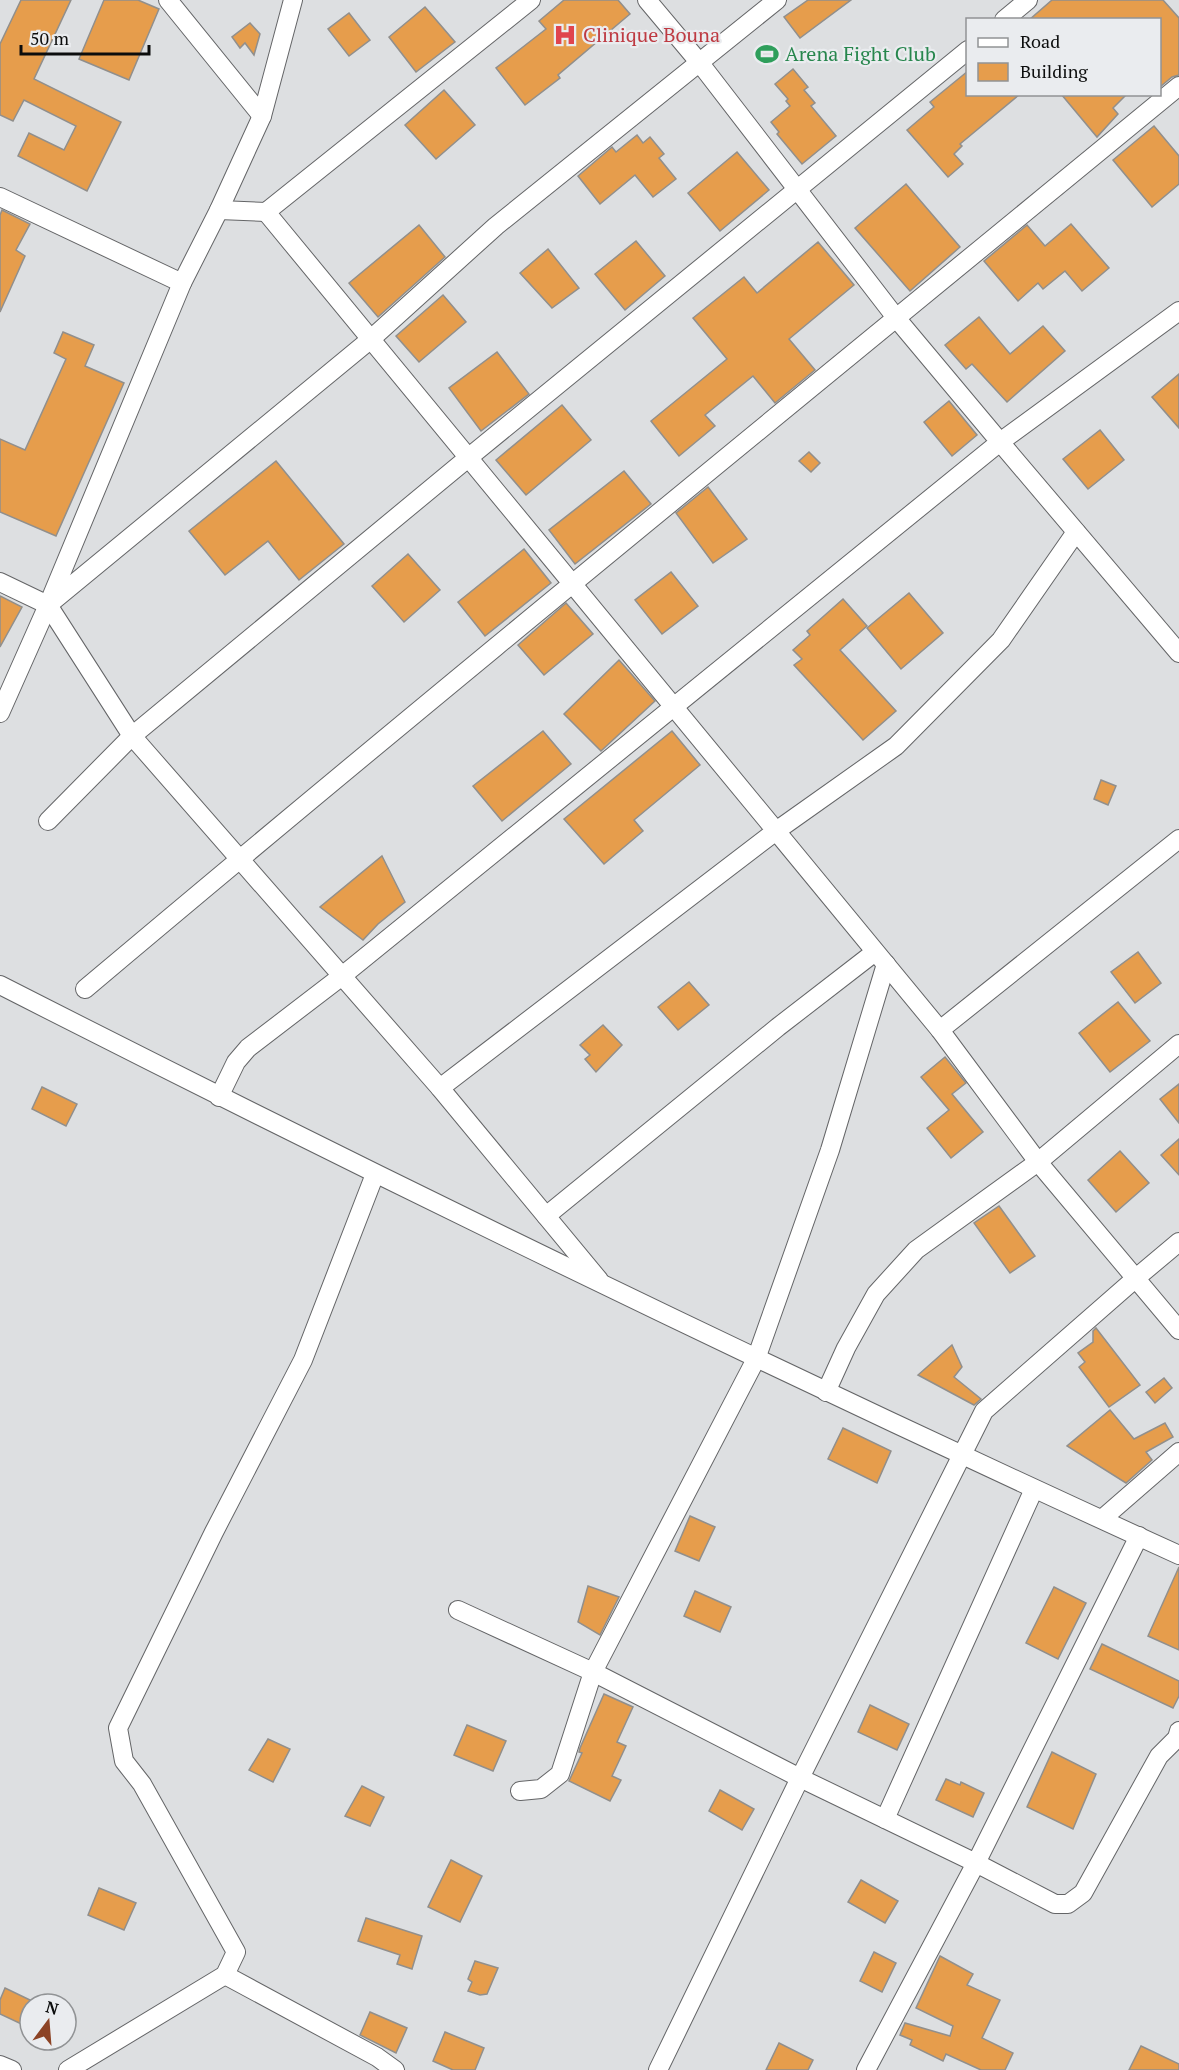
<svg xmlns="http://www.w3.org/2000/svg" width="1179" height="2070" font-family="'PT Serif',serif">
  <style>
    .building { fill: #e69d4c; stroke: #918f8c; stroke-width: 1.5 }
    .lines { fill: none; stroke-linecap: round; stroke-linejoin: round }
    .minor-casing { stroke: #646567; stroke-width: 20 }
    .minor { stroke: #fff; stroke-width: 18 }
    .labels { text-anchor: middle; stroke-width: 4.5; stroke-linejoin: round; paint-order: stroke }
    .health-label { font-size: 20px; fill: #be3a42; stroke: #eaecef; text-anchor: start }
    .leisure-label { font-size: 20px; fill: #27864d; stroke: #eaecef; text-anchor: start }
  </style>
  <rect width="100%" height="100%" fill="#dddfe1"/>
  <g class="building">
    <polygon points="21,0 71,0 34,79 121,122 87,191 18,156 29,133 64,150 76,126 24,100 13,121 0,115 0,44"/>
    <polygon points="104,0 138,0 159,9 129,80 79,59"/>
    <polygon points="564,0 618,0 630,14 558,75 560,78 525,105 496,68 546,29 539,21"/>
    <polygon points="808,0 851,0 800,38 784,17"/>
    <polygon points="1052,0 1163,0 1179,18 1179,75 1172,77 1160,87 1160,20 1029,20"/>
    <polygon points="425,7 455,42 416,72 389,37"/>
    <polygon points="349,13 370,40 349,56 328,29"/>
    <polygon points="250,23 260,34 254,55 245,43 240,48 232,37"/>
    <polygon points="793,69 808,87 804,90 815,103 811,106 836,136 802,164 777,134 779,132 771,122 790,106 786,101 788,99 775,84"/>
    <polygon points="968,71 968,94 1020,94 960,144 962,146 954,154 963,164 948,177 907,130 934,107 930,102"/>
    <polygon points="444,90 475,125 436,159 405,125"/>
    <polygon points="1061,94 1127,94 1113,108 1118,114 1097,137"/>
    <polygon points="1154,126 1179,156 1179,184 1152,207 1113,160"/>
    <polygon points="637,135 643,143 650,137 664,154 659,158 676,179 653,197 635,175 600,204 578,176 612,147 616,152"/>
    <polygon points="737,152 769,190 720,231 688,193"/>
    <polygon points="906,184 960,247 910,291 855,228"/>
    <polygon points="2,210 30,224 16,250 25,256 0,312 0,215"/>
    <polygon points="1071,224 1109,268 1082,291 1065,271 1043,289 1038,283 1018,301 984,261 1027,225 1045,246"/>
    <polygon points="419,225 445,257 378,317 349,283"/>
    <polygon points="636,241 665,276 625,310 595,274"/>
    <polygon points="818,242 854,285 789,339 815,370 775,403 753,376 705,415 715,426 679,456 651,421 727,359 693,318 744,277 757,293"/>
    <polygon points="548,249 579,288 552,308 520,273"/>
    <polygon points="443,295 466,322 419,362 396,336"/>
    <polygon points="979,317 1010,354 1043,326 1065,351 1007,402 972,364 966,369 945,345"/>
    <polygon points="63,332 94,345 85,366 124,383 56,536 0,512 0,439 25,450 66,359 54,353"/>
    <polygon points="497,352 529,394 481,431 449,388"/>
    <polygon points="1179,374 1179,428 1152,397"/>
    <polygon points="949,401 977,435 952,456 924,422"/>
    <polygon points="562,405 591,440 526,495 496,460"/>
    <polygon points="1100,430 1124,460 1088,489 1063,459"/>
    <polygon points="809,452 820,463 811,472 799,461"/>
    <polygon points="276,461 344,544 299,580 268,541 225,575 189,531"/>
    <polygon points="624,471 651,504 575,564 549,530"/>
    <polygon points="708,487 747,539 713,563 676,513"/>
    <polygon points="524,549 551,583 485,636 458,602"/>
    <polygon points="408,554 440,590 404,622 372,586"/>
    <polygon points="671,572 698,606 662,634 635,600"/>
    <polygon points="909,593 943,633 901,669 867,628"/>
    <polygon points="0,596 22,607 0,647"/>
    <polygon points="843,599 867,626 840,650 896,711 863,740 794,665 802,659 793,650 810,635 807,631"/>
    <polygon points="566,603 593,634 544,675 518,645"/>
    <polygon points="619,660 655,701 601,751 564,714"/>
    <polygon points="543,731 571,764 502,821 473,786"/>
    <polygon points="672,731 700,765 634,820 643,831 604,864 564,819"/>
    <polygon points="1101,780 1116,786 1108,805 1094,799"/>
    <polygon points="382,856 405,902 378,924 363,940 320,907"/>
    <polygon points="1138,952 1161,983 1135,1003 1111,972"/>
    <polygon points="689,982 709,1005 678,1030 658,1007"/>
    <polygon points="1118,1002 1150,1041 1110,1072 1079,1033"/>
    <polygon points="603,1025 622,1045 596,1072 585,1059 590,1055 580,1045"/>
    <polygon points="945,1057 966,1083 952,1094 983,1132 951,1158 927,1128 949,1110 921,1077"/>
    <polygon points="1179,1084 1179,1123 1160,1099"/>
    <polygon points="42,1087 77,1104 66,1126 32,1109"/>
    <polygon points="1179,1139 1179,1175 1161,1155"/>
    <polygon points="1120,1151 1149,1183 1116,1212 1088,1180"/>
    <polygon points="999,1206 1035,1256 1010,1273 974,1223"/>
    <polygon points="1096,1328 1140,1385 1109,1407 1079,1367 1085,1362 1078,1353 1093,1342 1093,1331"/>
    <polygon points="952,1345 962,1367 954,1377 981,1399 974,1405 918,1375"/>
    <polygon points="1164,1378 1172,1388 1155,1403 1146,1392"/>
    <polygon points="1110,1410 1134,1439 1165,1423 1173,1437 1146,1452 1152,1460 1126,1483 1067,1446"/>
    <polygon points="843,1428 891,1451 877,1483 828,1459"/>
    <polygon points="690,1516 715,1527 699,1561 675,1551"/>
    <polygon points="1179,1567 1179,1650 1148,1636"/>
    <polygon points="588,1586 619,1597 600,1635 578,1622"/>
    <polygon points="1054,1587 1086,1603 1058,1659 1026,1643"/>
    <polygon points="695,1591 731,1607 720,1632 684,1616"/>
    <polygon points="1102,1644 1179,1681 1179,1696 1173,1708 1090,1669"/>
    <polygon points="604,1694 633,1707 617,1742 626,1746 612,1776 621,1780 610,1801 569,1781 582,1753 579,1752 580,1748"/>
    <polygon points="870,1705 909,1724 897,1750 858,1732"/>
    <polygon points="467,1725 506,1741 493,1771 454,1755"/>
    <polygon points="268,1739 290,1749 273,1782 249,1770"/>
    <polygon points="1052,1752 1096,1774 1073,1829 1027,1807"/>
    <polygon points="946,1779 960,1785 961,1782 984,1793 973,1817 936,1800"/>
    <polygon points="362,1786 384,1797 370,1826 345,1816"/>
    <polygon points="720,1790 754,1809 742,1830 709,1811"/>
    <polygon points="451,1860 482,1876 460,1922 428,1907"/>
    <polygon points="861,1880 898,1901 885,1923 848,1902"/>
    <polygon points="99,1888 136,1903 124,1930 88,1915"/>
    <polygon points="366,1918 422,1936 412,1969 397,1964 400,1955 358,1941"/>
    <polygon points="874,1952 896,1963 882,1992 860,1981"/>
    <polygon points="940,1956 973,1974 967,1985 1000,2000 982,2038 1013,2053 1005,2070 981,2070 946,2054 943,2061 910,2045 912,2040 900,2035 905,2023 950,2036 953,2026 916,2008"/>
    <polygon points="475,1961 498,1968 487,1994 480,1995 468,1991 472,1982 468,1979"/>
    <polygon points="5,1988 30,2000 30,2028 0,2014 0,2000"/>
    <polygon points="370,2012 407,2028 396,2053 360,2035"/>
    <polygon points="445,2032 484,2048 475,2070 453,2070 433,2061"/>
    <polygon points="779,2043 813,2060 808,2070 766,2070"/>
    <polygon points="1141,2046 1179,2064 1179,2070 1129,2070"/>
  </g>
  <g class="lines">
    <g class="minor-casing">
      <g id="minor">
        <polyline points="168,0 262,116"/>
        <polyline points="1004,20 1028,0"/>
        <polyline points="0,197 182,283"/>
        <polyline points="219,210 266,212 531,0"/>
        <polyline points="266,212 940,1030 1038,1162 1179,1330"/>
        <polyline points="1179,311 1000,442 1179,653"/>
        <polyline points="0,582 48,605 132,736 440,1088 599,1280"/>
        <polyline points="48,605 371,339 496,226 777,0"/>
        <polyline points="0,713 48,605 182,283 219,210 262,116 293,0"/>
        <polyline points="48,821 132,736 468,458 968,50"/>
        <path d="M 0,985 C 389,1183 782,1374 1179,1555"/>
        <path d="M 85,989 C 447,684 814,386 1179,86"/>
        <polyline points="940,1030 1179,839"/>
        <polyline points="440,1088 776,831 896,746 1001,640 1076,532"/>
        <polyline points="219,1097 236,1062 248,1048 342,976 1000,442 897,319 699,62 647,0"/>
        <polyline points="546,1216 778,1027 875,952"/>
        <polyline points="826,1392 846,1348 876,1294 916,1250 1038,1162 1179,1044"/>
        <polyline points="1102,1519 1179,1452"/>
        <polyline points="458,1610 593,1672 800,1778 976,1863 1139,1536"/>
        <polyline points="520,1791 541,1789 560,1774 593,1672 756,1359 830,1150 886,964"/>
        <polyline points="885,1819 1034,1489"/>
        <polyline points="225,1975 377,2057 395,2070"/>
        <polyline points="0,2065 12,2070"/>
        <polyline points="68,2070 225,1975 236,1952 142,1784 124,1761 118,1728 214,1532 303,1360 375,1174"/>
        <polyline points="658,2070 800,1778 984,1411 1136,1278 1179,1242"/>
        <polyline points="866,2070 976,1863 1055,1904 1068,1904 1083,1893 1159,1756 1177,1738 1179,1731"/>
      </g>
    </g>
    <use href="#minor" class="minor"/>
  </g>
  <defs>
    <g id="hospital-bare" transform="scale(1.8)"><path d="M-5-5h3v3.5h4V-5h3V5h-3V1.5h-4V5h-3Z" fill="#e0444e" stroke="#eaecef" stroke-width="2.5" paint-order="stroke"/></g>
    <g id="stadium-bare" transform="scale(1.8)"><path d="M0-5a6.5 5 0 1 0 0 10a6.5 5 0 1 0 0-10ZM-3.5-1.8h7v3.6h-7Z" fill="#2e9e5b" stroke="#eaecef" stroke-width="2.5" paint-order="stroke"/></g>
  </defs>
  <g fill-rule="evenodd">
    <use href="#hospital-bare" x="565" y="35"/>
    <use href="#stadium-bare" x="767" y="54"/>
  </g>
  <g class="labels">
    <g class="health-label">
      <text x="583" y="42">Clinique Bouna</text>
    </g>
    <g class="leisure-label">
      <text x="785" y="61">Arena Fight Club</text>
    </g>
  </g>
  <rect x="966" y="18" width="195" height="78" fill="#eaecef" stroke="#919395" stroke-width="1.5"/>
  <rect x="978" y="38" width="30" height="9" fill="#ffffff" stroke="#919395" stroke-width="1.5"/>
  <text x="1020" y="48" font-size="18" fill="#0c0d0d">Road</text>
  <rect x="978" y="63" width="30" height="18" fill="#e69d4c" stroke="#919395" stroke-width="1.5"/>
  <text x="1020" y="78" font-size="18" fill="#0c0d0d">Building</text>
  <g transform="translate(48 2022) rotate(16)"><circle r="28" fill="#eaecef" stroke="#919395" stroke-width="1.5"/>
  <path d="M0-4.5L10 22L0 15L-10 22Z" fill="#8c4325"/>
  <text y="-9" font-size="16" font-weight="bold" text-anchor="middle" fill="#0c0d0d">N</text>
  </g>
  <path d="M21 45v9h128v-9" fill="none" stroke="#0c0d0d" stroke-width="3"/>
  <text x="30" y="45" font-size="18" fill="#0c0d0d" stroke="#eaecef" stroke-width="4.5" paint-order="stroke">50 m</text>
</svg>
